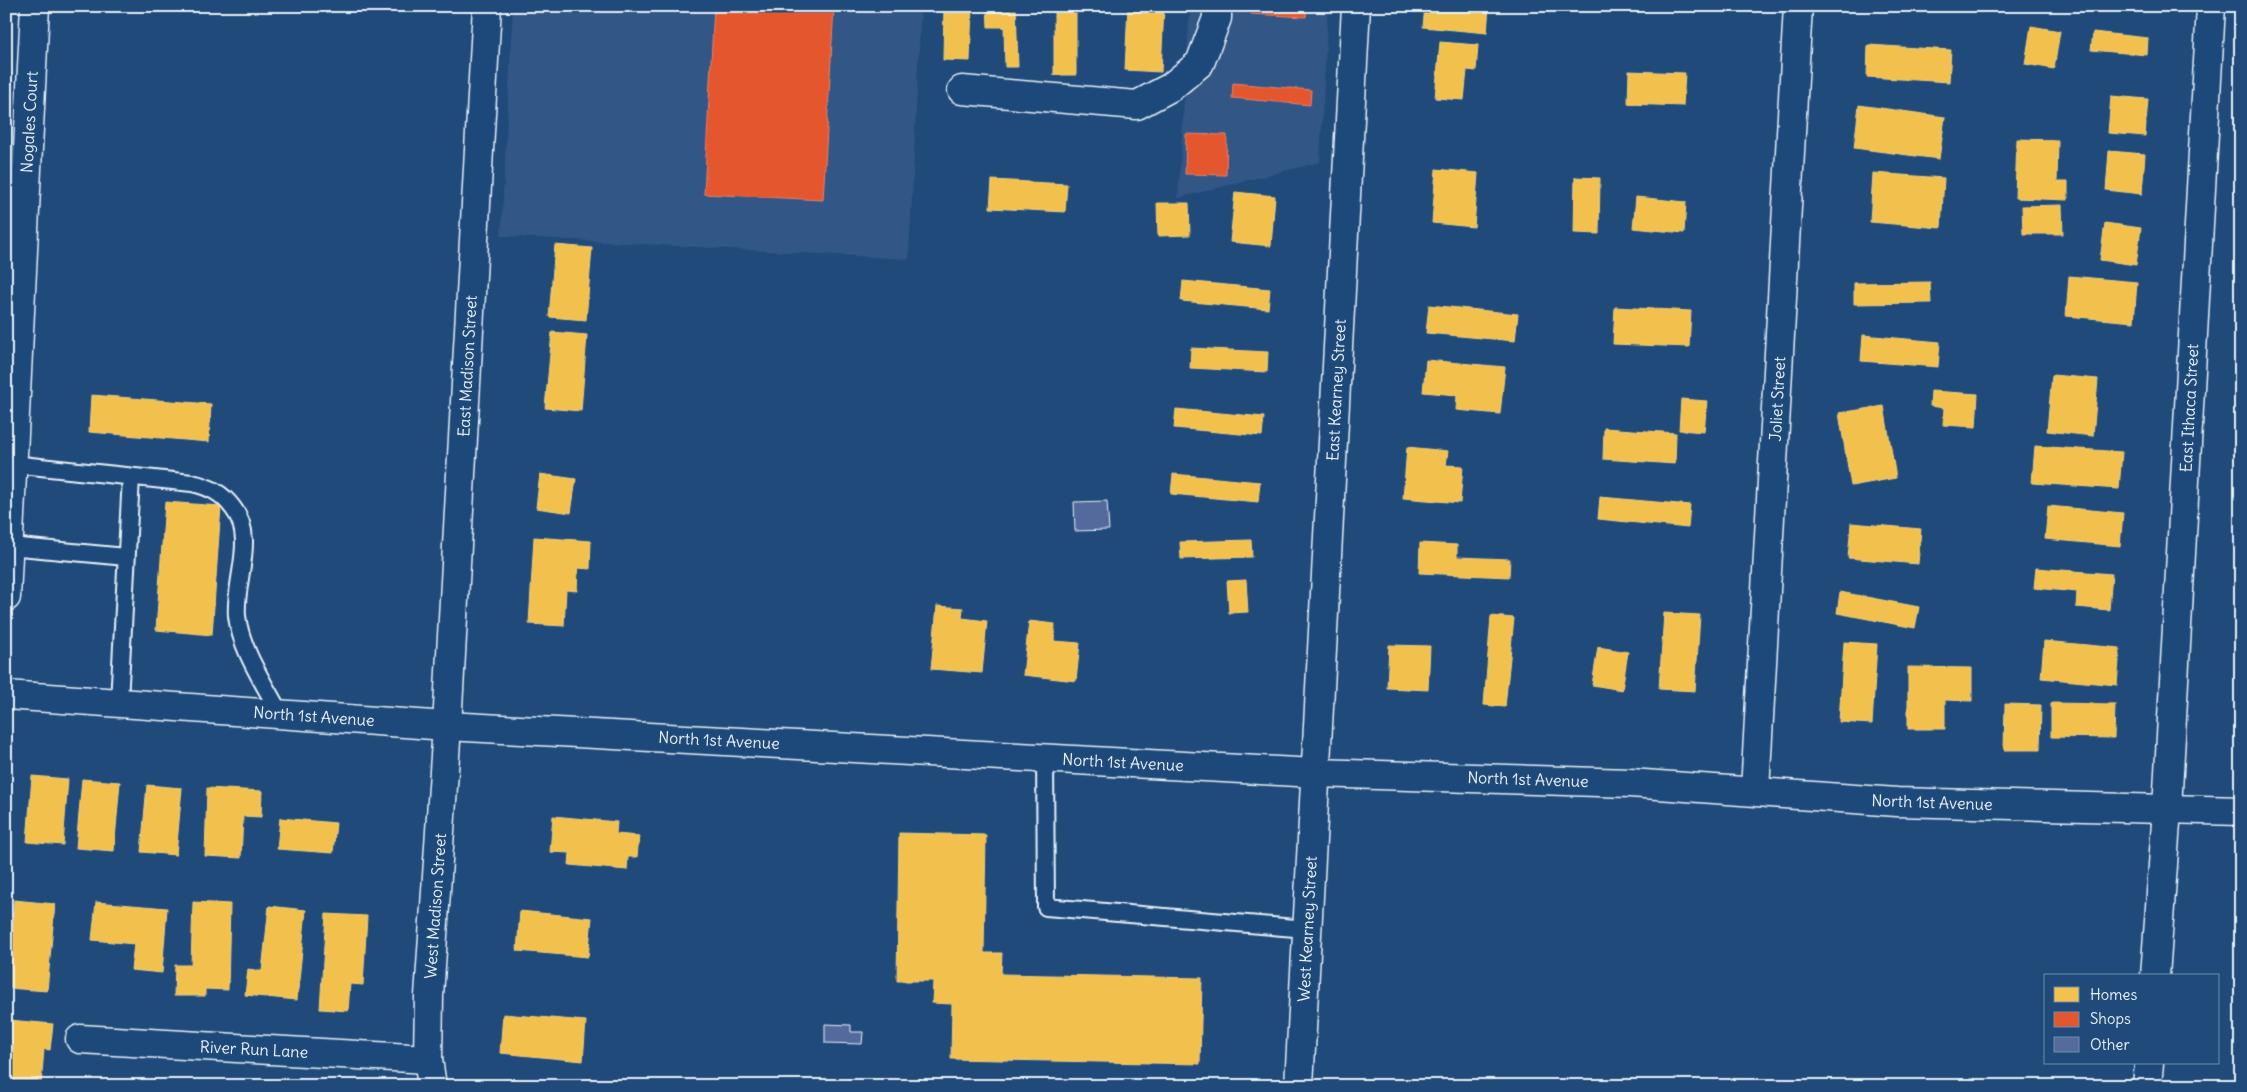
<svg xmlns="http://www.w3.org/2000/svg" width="2247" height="1092" font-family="Delius,sans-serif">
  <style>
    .built { fill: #335786 }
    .homes { fill: #f2c14e; stroke: #efcf81 }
    .shops { fill: #e4572e; stroke: #e5856b }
    .building { fill: #546b9c; stroke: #e8f1f8 }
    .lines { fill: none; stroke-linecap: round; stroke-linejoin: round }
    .service-casing { stroke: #e8f1f8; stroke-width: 20 }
    .minor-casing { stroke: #e8f1f8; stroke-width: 31 }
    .secondary-casing { stroke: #e8f1f8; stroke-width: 31 }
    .service { stroke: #1f4a7a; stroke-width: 16 }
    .minor { stroke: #1f4a7a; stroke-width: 28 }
    .secondary { stroke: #1f4a7a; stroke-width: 28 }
    .labels { text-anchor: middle; stroke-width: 5; stroke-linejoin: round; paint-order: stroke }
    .street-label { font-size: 16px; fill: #e8f1f8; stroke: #1f4a7a }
  </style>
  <rect width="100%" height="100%" fill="#1f4a7a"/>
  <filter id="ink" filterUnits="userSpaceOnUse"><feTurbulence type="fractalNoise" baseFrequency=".02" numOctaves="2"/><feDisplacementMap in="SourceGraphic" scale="10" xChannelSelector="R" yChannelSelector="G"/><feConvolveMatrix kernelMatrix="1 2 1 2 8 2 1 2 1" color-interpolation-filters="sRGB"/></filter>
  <g filter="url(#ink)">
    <g class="built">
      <polygon points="513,6 921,6 909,259 501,236"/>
      <polygon points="1190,6 1328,6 1320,162 1178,198"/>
    </g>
    <g class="homes">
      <polygon points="944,6 972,6 970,61 943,60"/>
      <polygon points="987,6 1016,6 1018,67 1005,67 1004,27 988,27"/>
      <rect x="1054" y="6" width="22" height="69"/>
      <polygon points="1128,6 1164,6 1161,72 1125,70"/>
      <polygon points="1425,6 1489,6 1487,33 1423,27"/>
      <polygon points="2031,26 2060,31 2054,69 2025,64"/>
      <polygon points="2093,32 2148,38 2147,55 2091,50"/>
      <polygon points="1440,42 1478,45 1476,71 1467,70 1464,100 1435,98"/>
      <polygon points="1868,45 1951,50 1949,82 1867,77"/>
      <polygon points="1629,71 1685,73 1683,106 1628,104"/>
      <polygon points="2111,96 2148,99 2145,136 2108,133"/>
      <polygon points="1859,105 1945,117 1939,159 1854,148"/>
      <polygon points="2017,139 2058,140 2057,182 2068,182 2068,200 2015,198"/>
      <polygon points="2109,151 2145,154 2142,194 2106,190"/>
      <polygon points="1436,169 1478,173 1474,227 1432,223"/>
      <polygon points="1873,173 1944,178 1941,228 1870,222"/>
      <polygon points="1575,177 1600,178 1599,234 1574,233"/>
      <polygon points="992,180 1067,184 1065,212 990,208"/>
      <polygon points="1235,192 1275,196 1271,246 1230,242"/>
      <polygon points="1636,197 1686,202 1684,233 1633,228"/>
      <polygon points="1157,203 1189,203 1190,235 1158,236"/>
      <polygon points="2062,205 2063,234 2023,234 2022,206"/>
      <polygon points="2105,223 2141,228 2136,265 2100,260"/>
      <polygon points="555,245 592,248 586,320 549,317"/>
      <polygon points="2069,276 2137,282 2134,322 2066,316"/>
      <polygon points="1183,281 1270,289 1268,309 1181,301"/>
      <polygon points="1930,282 1931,303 1854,304 1854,283"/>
      <polygon points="1429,305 1518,314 1515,341 1426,333"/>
      <polygon points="1615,307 1691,311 1689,347 1613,344"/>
      <polygon points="552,332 587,335 581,411 545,408"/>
      <polygon points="1863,335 1940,342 1938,367 1861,361"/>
      <polygon points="1191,348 1268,352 1267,372 1190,368"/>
      <polygon points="1426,360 1505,367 1500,414 1456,410 1457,395 1423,392"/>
      <polygon points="2052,375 2098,379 2093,436 2047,431"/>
      <polygon points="1931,391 1978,394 1976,427 1943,425 1944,408 1930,406"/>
      <polygon points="91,395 211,404 209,442 89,432"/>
      <polygon points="1681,399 1707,401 1704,432 1679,430"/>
      <polygon points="1884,406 1896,478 1851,486 1839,413"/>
      <polygon points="1176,409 1264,417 1262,436 1174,428"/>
      <polygon points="1604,428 1676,433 1675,464 1603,459"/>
      <polygon points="2035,446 2122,452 2119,489 2032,483"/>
      <polygon points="1407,447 1448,451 1446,465 1463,466 1460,503 1403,498"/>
      <polygon points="540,474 576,479 571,513 536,508"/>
      <polygon points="1173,474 1260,482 1258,502 1171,494"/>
      <polygon points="1600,497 1690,505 1688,528 1598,519"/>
      <polygon points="165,502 221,506 212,635 156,630"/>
      <polygon points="2048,506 2123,513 2120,546 2045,539"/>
      <polygon points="1851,523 1921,529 1918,564 1848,558"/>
      <polygon points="534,537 591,541 590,569 578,568 577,591 566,590 564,626 529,624"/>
      <polygon points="1251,540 1252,557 1181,559 1180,542"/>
      <polygon points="1420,543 1457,545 1457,557 1510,559 1509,577 1419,573"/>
      <polygon points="2036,568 2112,574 2109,610 2076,607 2077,592 2034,588"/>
      <polygon points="1246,580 1248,612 1229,613 1227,581"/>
      <polygon points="1840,592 1919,607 1915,628 1837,613"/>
      <polygon points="937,606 963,608 962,618 987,621 982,673 931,669"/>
      <polygon points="1664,613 1700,615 1695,691 1659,689"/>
      <polygon points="1491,616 1514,618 1505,707 1484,705"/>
      <polygon points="1029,621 1055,624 1054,641 1080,643 1076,681 1023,675"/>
      <polygon points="2044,641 2120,648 2117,685 2041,678"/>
      <polygon points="1844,642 1877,644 1872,724 1839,722"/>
      <polygon points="1389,645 1430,646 1428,690 1387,688"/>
      <polygon points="1598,647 1628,652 1622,690 1592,685"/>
      <polygon points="1908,667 1972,668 1972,701 1945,700 1945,729 1908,729"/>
      <polygon points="2051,703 2115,704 2114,738 2051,737"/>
      <polygon points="2005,704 2041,705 2040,750 2004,750"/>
      <polygon points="32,776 68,779 63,845 27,842"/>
      <polygon points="82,779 120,782 114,851 76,848"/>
      <polygon points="147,785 182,788 176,855 141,852"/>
      <polygon points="207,788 262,791 261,817 243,816 241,858 205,856"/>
      <polygon points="553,816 617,822 616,834 639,836 637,857 628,857 627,870 569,865 570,853 550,852"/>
      <polygon points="280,818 336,823 333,853 277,849"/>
      <polygon points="899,833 986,835 984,953 1002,953 1001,974 1202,978 1200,1064 951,1059 952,1004 932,1003 933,981 897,981"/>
      <polygon points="14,900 55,904 47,991 7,988"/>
      <polygon points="96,902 167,908 162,973 131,970 134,944 92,940"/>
      <polygon points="193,902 230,904 228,990 205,989 205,996 174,996 175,965 191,965"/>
      <polygon points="269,906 306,910 297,1000 245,995 248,969 262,971"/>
      <polygon points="2235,907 2241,907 2241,932 2237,932"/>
      <polygon points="520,911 592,918 588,957 517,951"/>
      <polygon points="326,914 367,916 363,985 350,984 348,1011 320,1009"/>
      <polygon points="503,1014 586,1021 583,1061 500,1053"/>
      <polygon points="9,1020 53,1024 50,1050 44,1049 41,1086 6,1086"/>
    </g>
    <g class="shops">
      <polygon points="714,6 834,6 823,200 704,194"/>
      <polygon points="1252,6 1307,6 1306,17 1251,14"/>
      <polygon points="1233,83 1311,90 1310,105 1232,98"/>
      <polygon points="1186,134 1227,135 1226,175 1185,174"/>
    </g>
    <g class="building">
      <polygon points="1107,501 1109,530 1075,531 1074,502"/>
      <polygon points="825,1024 851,1025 851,1032 863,1032 862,1044 825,1043"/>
    </g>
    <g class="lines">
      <g class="service-casing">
        <g id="service">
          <path d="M 12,464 L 192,483 C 210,487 222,493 233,508 C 257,538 234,580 237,616 C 241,650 264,683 280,714"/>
          <polyline points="9,546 126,557"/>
          <polyline points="119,702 131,477"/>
          <polyline points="1045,758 1046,907 1307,929"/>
        </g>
      </g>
      <g class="minor-casing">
        <g id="minor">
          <polyline points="962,90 1137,105 1171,87 1200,63 1217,18 1217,6"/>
          <polyline points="6,597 35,6"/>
          <polyline points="6,695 447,726 1316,773 1630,783 1897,802 2241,811"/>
          <polyline points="1755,791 1798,6"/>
          <polyline points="2155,976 2167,809 2211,6"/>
          <polyline points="80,1039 428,1059"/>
          <polyline points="1299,1086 1356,6"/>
          <polyline points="2147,1086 2149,1063"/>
        </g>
      </g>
      <g class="secondary-casing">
        <polyline id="secondary" points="432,1086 428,1059 429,996 447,726 487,6"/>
      </g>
      <use href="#service" class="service"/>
      <use href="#minor" class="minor"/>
      <use href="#secondary" class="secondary"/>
    </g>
  </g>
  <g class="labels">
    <g class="street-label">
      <text transform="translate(29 122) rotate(-87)" y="6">Nogales Court</text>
      <text transform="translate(467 366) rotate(-87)" y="6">East Madison Street</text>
      <text transform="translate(1336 390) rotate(-87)" y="6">East Kearney Street</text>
      <text transform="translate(1777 399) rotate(-87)" y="6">Joliet Street</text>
      <text transform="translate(2189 408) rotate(-87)" y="6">East Ithaca Street</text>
      <text transform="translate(314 716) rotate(4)" y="6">North 1st Avenue</text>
      <text transform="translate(719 740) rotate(3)" y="6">North 1st Avenue</text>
      <text transform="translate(1123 762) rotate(3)" y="6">North 1st Avenue</text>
      <text transform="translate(1528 779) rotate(2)" y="6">North 1st Avenue</text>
      <text transform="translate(1932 802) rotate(2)" y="6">North 1st Avenue</text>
      <text transform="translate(435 906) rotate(-86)" y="6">West Madison Street</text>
      <text transform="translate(1307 929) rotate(-87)" y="6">West Kearney Street</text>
      <text transform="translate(254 1049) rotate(3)" y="6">River Run Lane</text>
    </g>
  </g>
  <rect width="2247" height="1092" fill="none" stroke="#1f4a7a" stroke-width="25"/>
  <rect x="12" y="12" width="2222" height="1067" fill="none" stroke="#e8f1f8" stroke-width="2" filter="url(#ink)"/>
  <rect x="2044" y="974" width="175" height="90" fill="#1f4a7a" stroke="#6f8dac"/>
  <rect x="2054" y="987" width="25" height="15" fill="#f2c14e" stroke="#6f8dac"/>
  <text x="2090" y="1000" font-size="15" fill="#e8f1f8">Homes</text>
  <rect x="2054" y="1012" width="25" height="15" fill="#e4572e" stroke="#6f8dac"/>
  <text x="2090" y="1024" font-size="15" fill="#e8f1f8">Shops</text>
  <rect x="2054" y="1037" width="25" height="15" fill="#546b9c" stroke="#6f8dac"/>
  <text x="2090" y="1050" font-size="15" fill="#e8f1f8">Other</text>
</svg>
